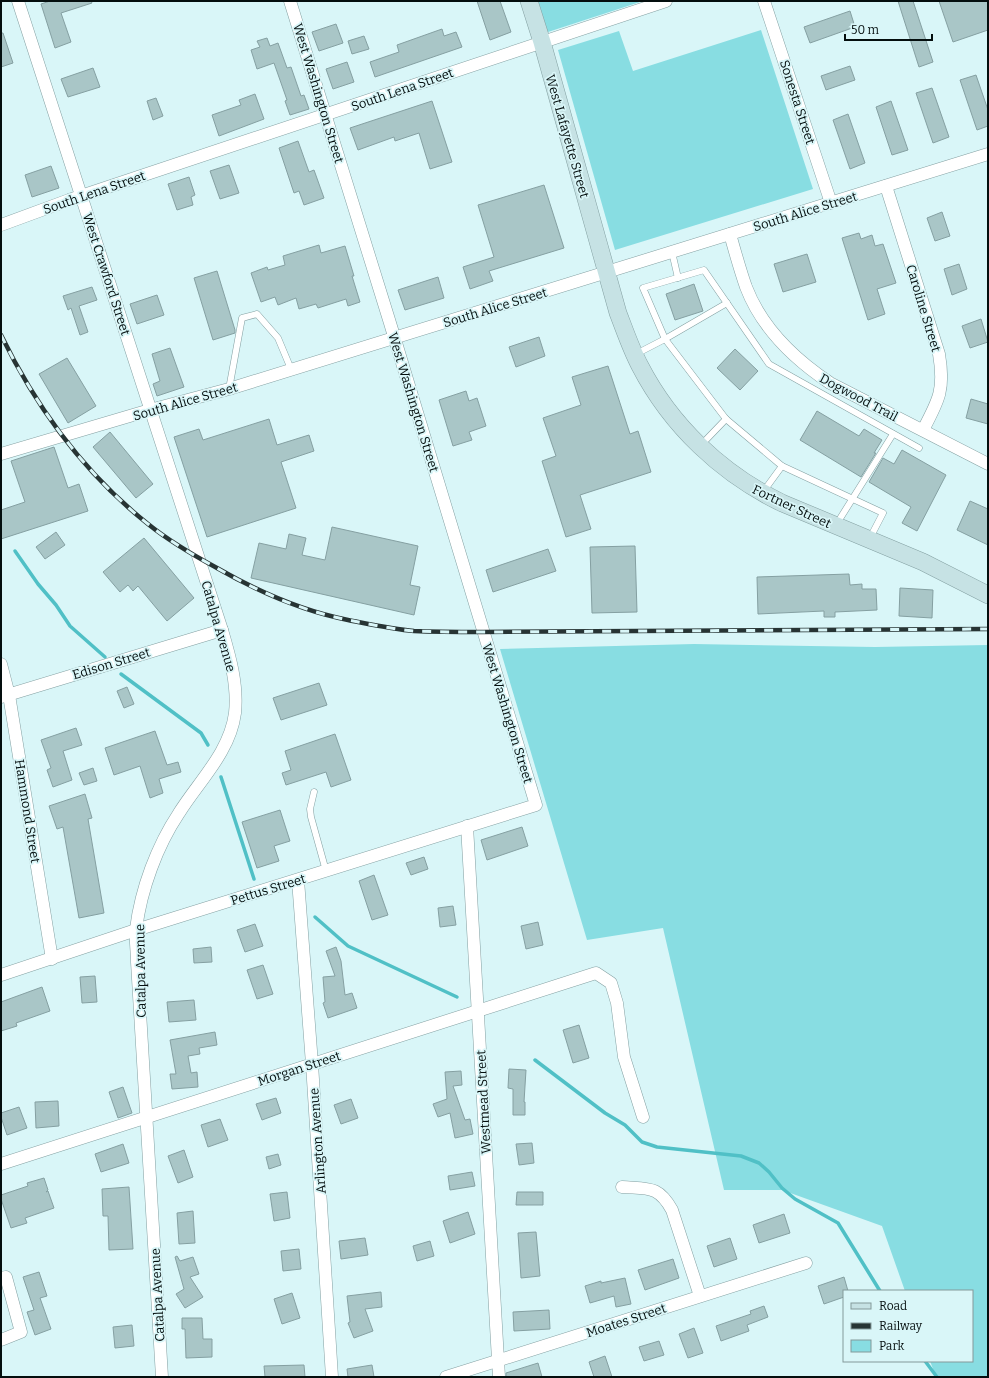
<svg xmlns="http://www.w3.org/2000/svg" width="989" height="1378" font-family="Bitter,serif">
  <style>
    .green { fill: #88dde2 }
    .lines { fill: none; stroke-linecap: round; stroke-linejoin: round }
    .stream { stroke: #50c0c6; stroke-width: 3.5 }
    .building { fill: #a9c6c7; stroke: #85a0a2 }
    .lane-casing { stroke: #84a0a2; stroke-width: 7 }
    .street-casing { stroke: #84a0a2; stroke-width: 13 }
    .secondary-casing { stroke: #84a0a2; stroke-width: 18 }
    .lane { stroke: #fff; stroke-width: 6 }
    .street { stroke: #fff; stroke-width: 12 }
    .secondary { stroke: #c6e2e4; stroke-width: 17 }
    .rail-casing { stroke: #273434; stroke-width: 4.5 }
    .rail { stroke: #d9f6f8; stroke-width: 3; stroke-dasharray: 9; stroke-linecap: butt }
    .labels { text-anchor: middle; stroke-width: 3.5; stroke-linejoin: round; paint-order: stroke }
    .street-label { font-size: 13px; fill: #040e0e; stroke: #d9f6f8 }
  </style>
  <rect width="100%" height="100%" fill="#d9f6f8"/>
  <g class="green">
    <polygon points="535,1 643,1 548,32 545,30"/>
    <polygon points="761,30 813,189 615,250 558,50 619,31 633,71"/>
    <polygon points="694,644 875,647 988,645 988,1377 936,1377 930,1361 972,1361 972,1291 905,1291 882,1226 782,1190 724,1190 663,928 587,940 500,649"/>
  </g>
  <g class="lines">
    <g class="stream">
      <polyline points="15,551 38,584 56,605 70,626 105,657"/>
      <polyline points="121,674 201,733 208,745"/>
      <polyline points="221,777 254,879"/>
      <polyline points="315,917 348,946 457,997"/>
      <polyline points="535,1060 605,1113 625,1125 642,1142 657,1147 741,1156 759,1163 769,1172 782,1188 795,1199 838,1223 880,1291"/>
      <polyline points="925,1361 937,1377"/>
    </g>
  </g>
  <g class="building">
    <polygon points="50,1 91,1 92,3 61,13 71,42 55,48 41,4"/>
    <polygon points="477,1 500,1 511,32 490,40"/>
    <polygon points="898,1 913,1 933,62 919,67"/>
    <polygon points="939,1 988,1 988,30 953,42"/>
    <polygon points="850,11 855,27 810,43 804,27"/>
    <polygon points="336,24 343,43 319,51 312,32"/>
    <polygon points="442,29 444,36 456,32 462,47 375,77 370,62 399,52 397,45"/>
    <polygon points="1,33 3,33 13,63 1,67"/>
    <polygon points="364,36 369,49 352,54 348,41"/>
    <polygon points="267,38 270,46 278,43 287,68 291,67 301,96 304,95 309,109 290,115 285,101 287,100 274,63 257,69 251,50 260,47 257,41"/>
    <polygon points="347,62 354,82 333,89 326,69"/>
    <polygon points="850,66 855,80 826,90 821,76"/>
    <polygon points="93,68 100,87 68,97 61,79"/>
    <polygon points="976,75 988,110 988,126 977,130 960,80"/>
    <polygon points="932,88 949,137 933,143 916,93"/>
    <polygon points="255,94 264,119 219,136 212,115 241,105 239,100"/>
    <polygon points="156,98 163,116 153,120 147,101"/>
    <polygon points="432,101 452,162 430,169 419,133 395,141 394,137 358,150 350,128"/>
    <polygon points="891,101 908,150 892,155 876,107"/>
    <polygon points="848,114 865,163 850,169 833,120"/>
    <polygon points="298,141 309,172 314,170 324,198 304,205 299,191 294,193 279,148"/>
    <polygon points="229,165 239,193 220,199 210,171"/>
    <polygon points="51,166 59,188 32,197 25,175"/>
    <polygon points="189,177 195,195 191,197 193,205 177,210 168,184"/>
    <polygon points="544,185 564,248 489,271 493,281 470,289 463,267 494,257 478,205"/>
    <polygon points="942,212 950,236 935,241 927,218"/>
    <polygon points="859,233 861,239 872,235 875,246 883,244 896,283 877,289 885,314 868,320 842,238"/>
    <polygon points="319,245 321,253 345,246 354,276 352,276 360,302 348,306 346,299 318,308 316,304 299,309 296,298 278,305 275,297 261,302 251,273 267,267 268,270 285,265 283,256"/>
    <polygon points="807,254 816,282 783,292 774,264"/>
    <polygon points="959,264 967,289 952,295 944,269"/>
    <polygon points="217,271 235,330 235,333 213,340 194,278"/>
    <polygon points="438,277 444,298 405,310 398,290"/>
    <polygon points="694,284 703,311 675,320 666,294"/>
    <polygon points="92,287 97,300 79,306 88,332 80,335 71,308 68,310 63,296"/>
    <polygon points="157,295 164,315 137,324 130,304"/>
    <polygon points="981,319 988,342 970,348 962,326"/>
    <polygon points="539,337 545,356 516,367 509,347"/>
    <polygon points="170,348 184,387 157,396 153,384 160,381 152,354"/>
    <polygon points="735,349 758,371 740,390 717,368"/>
    <polygon points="67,358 96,406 68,423 39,374"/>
    <polygon points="608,366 630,434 638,431 651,472 580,495 591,529 566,537 542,461 556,456 543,418 581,405 572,377"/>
    <polygon points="466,391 469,401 477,398 486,426 469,432 472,440 453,446 439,400"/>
    <polygon points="971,399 988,404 988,424 966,418"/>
    <polygon points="817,411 859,436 864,429 882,440 874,453 876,453 861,477 800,440"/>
    <polygon points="269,419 277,445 309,435 314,451 281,462 296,508 207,537 174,437 199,429 203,440"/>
    <polygon points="110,432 153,484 136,498 93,447"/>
    <polygon points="54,447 68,488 79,484 88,511 1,539 1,510 25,502 11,461"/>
    <polygon points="902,450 946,475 917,531 902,523 911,507 869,482 883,458 894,464"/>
    <polygon points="970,501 988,509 988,545 957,530"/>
    <polygon points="332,527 418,546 410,585 420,587 414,615 251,578 259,543 286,549 289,534 306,538 302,555 325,560"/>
    <polygon points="56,532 65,545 45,559 36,547"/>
    <polygon points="144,538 194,598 167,621 138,586 133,591 128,585 120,592 103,572"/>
    <polygon points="635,546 637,612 592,613 590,547"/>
    <polygon points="548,549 556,571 493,592 486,570"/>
    <polygon points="849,574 850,585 862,584 862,589 876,589 877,610 835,612 835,617 824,617 824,611 758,614 757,577"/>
    <polygon points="900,588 933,590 932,618 899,616"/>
    <polygon points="319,683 327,705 281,720 273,698"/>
    <polygon points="127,687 134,704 124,708 117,691"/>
    <polygon points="76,728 82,745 63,751 72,780 53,787 47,770 51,768 41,740"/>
    <polygon points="155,731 167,765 178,762 181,772 159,779 163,793 150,798 140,766 114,775 105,748"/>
    <polygon points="335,734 351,780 331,787 326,772 286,785 282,773 291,770 285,751"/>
    <polygon points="93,768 97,781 84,785 79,773"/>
    <polygon points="85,794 92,818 88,819 104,913 79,918 63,827 57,829 49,806"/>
    <polygon points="280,810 290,841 274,846 279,861 257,868 242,822"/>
    <polygon points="522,827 528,846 487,860 481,840"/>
    <polygon points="424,857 428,869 411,875 406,863"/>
    <polygon points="374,875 388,915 372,920 359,881"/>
    <polygon points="453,906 456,925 440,927 438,908"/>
    <polygon points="538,922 543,945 526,949 521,926"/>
    <polygon points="255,924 263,946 245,952 237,930"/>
    <polygon points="211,947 212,962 194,963 193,949"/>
    <polygon points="336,947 341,961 345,995 352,993 357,1008 328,1018 323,1003 325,1002 323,977 335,976 326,951"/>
    <polygon points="263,965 273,994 257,999 247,970"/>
    <polygon points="95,976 97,1002 82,1003 80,977"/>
    <polygon points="42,987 50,1011 16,1023 17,1026 1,1031 1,1002"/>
    <polygon points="194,1000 196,1020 169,1022 167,1002"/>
    <polygon points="579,1025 589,1058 573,1063 563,1030"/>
    <polygon points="215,1032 217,1045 199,1048 200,1054 188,1056 191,1073 197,1072 198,1087 172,1089 170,1074 176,1074 170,1040"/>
    <polygon points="509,1069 526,1070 524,1102 525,1102 525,1115 513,1115 513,1089 508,1088"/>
    <polygon points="461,1071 462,1085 453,1086 465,1120 470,1119 473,1134 455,1138 450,1113 438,1117 433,1104 447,1099 445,1072"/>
    <polygon points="123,1087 132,1113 118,1118 109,1092"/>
    <polygon points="276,1098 281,1113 262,1120 256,1104"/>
    <polygon points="351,1099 358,1118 341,1124 334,1105"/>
    <polygon points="58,1101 59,1126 36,1128 35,1102"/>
    <polygon points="19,1107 27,1128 7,1135 1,1117 1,1113"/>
    <polygon points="220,1119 228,1140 208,1147 201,1125"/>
    <polygon points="532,1143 534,1163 519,1165 516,1144"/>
    <polygon points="123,1144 129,1163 101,1172 95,1154"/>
    <polygon points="184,1150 193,1177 178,1183 168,1156"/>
    <polygon points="278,1154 281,1165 269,1169 266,1157"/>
    <polygon points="472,1172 475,1186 450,1190 448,1176"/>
    <polygon points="44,1178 48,1190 46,1192 48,1191 54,1208 25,1218 27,1223 11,1228 1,1199 1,1195 28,1186 27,1183"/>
    <polygon points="129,1187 133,1249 109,1250 108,1216 103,1216 102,1189"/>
    <polygon points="287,1192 290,1218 274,1221 270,1194"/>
    <polygon points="517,1192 543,1192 543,1205 516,1205"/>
    <polygon points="193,1211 195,1243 179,1244 177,1213"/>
    <polygon points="468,1212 475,1234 450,1243 443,1221"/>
    <polygon points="784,1214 790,1233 759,1243 753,1225"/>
    <polygon points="536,1232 540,1276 521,1278 518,1233"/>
    <polygon points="365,1238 368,1255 341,1259 339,1241"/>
    <polygon points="730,1238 737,1259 714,1267 707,1246"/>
    <polygon points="430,1241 434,1256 417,1261 413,1246"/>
    <polygon points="299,1249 301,1269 283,1271 281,1251"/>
    <polygon points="177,1256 180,1261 193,1257 199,1274 190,1277 203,1297 185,1308 176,1294 184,1289 175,1257"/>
    <polygon points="673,1259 679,1278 645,1290 638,1270"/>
    <polygon points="39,1272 47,1296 40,1298 51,1329 35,1335 27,1312 34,1310 23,1277"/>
    <polygon points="844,1277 848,1291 844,1291 844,1297 824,1304 818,1286"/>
    <polygon points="625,1278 631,1304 616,1307 614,1296 590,1303 585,1286 601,1281 601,1283"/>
    <polygon points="381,1292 382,1307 365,1309 373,1331 354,1338 348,1323 350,1322 347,1296"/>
    <polygon points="292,1293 300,1318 282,1324 274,1299"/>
    <polygon points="764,1306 768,1317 747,1325 749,1331 721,1341 716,1326 751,1314 750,1311"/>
    <polygon points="549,1310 550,1329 514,1331 513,1312"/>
    <polygon points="182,1318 202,1318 203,1339 212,1339 212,1357 186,1358 185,1329 182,1329"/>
    <polygon points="132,1325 134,1346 115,1348 113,1327"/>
    <polygon points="694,1328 703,1353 688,1358 679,1334"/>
    <polygon points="659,1341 664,1355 644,1361 639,1347"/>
    <polygon points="605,1356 612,1377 594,1377 589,1362"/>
    <polygon points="538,1363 542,1377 506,1377 506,1373"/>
    <polygon points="304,1365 305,1377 265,1377 264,1366"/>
    <polygon points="372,1365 374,1377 348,1377 347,1369"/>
  </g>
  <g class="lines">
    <g class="lane-casing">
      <g id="lane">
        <polyline points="672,252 678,278"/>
        <polyline points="636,354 665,339 727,303"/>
        <polyline points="229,389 242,318 257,314 278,338 291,369"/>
        <polyline points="701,445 726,419"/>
        <polyline points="763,492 782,466"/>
        <polyline points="836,525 893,434"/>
        <polyline points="870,538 883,513 782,466 726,419 665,339 643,288 704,270 769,364 919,448"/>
        <polyline points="314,792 310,809 311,817 326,871"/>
      </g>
    </g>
    <g class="street-casing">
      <g id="street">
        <path d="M 18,1 L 222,630 C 230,657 238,685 235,713 C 230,752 199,781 179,813 C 157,846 141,889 136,929 C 135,940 137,952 137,962 L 162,1377"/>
        <polyline points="764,1 831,203"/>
        <path d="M 886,186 L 939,354 C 945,389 939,400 923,430"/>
        <polyline points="1,225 69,200 666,1"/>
        <path d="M 730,234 C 735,252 740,270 746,287 C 762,329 794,359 830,383 L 988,464"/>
        <polyline points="1,454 150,410 229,389 988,154"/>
        <polyline points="1,664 9,695 52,959"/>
        <polyline points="1,697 222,630"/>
        <polyline points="467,826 499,1377"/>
        <polyline points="298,880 312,1064 332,1377"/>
        <polyline points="1,975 136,930 536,805 390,323 290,1"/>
        <polyline points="1,1164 596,973 611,983 617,1003 624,1057 643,1117"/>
        <path d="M 622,1187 C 648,1189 658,1185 672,1210 L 700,1296"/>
        <polyline points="1,1278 6,1277 21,1332 1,1340"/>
        <polyline points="446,1377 806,1263"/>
      </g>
    </g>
    <g class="secondary-casing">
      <path id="secondary" d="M 529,1 L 542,42 L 618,313 C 625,331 631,349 640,366 C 671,426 722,474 782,503 L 923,562 L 988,595"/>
    </g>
    <use href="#lane" class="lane"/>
    <use href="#street" class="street"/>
    <use href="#secondary" class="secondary"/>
    <g class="rail-casing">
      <path id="rail" d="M 1,335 C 36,407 85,474 148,524 C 169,541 193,555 217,568 C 257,591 302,611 348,620 C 369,624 392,629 414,631 C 437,632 460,632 483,632 L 988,629"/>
    </g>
    <use href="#rail" class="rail"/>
  </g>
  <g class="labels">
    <g class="street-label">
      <text transform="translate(402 89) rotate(-19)" y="5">South Lena Street</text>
      <text transform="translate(319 93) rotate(73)" y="5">West Washington Street</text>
      <text transform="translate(798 102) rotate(72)" y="5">Sonesta Street</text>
      <text transform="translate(568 136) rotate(74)" y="5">West Lafayette Street</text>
      <text transform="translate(94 192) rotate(-19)" y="5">South Lena Street</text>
      <text transform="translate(805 211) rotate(-17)" y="5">South Alice Street</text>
      <text transform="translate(107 274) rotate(72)" y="5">West Crawford Street</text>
      <text transform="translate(495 307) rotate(-17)" y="5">South Alice Street</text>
      <text transform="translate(924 308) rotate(73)" y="5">Caroline Street</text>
      <text transform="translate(859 397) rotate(28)" y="5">Dogwood Trail</text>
      <text transform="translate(185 401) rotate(-16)" y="5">South Alice Street</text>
      <text transform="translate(414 402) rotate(73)" y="5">West Washington Street</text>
      <text transform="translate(792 506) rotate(25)" y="5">Fortner Street</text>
      <text transform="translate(219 626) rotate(74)" y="5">Catalpa Avenue</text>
      <text transform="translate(111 663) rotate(-17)" y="5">Edison Street</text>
      <text transform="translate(508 713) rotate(73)" y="5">West Washington Street</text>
      <text transform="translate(28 811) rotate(81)" y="5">Hammond Street</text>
      <text transform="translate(268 889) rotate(-17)" y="5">Pettus Street</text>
      <text transform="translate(140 971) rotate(-91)" y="5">Catalpa Avenue</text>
      <text transform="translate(299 1068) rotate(-18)" y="5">Morgan Street</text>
      <text transform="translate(483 1102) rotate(-93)" y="5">Westmead Street</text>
      <text transform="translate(317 1141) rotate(-94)" y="5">Arlington Avenue</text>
      <text transform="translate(157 1295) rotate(-93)" y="5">Catalpa Avenue</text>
      <text transform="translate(626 1320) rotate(-18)" y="5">Moates Street</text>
    </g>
  </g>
  <rect width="989" height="1378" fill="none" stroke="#040e0e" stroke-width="4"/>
  <rect x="843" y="1290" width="130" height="72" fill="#d9f6f8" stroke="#84999a"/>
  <rect x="851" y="1303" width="20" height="6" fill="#c6e2e4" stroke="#84999a"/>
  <text x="879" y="1310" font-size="12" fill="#040e0e">Road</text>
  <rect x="851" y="1323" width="20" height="6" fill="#273434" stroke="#84999a"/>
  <text x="879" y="1330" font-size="12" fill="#040e0e">Railway</text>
  <rect x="851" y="1340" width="20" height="12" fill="#88dde2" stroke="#84999a"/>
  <text x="879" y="1350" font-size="12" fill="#040e0e">Park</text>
  <path d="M845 34v6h87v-6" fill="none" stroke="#040e0e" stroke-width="2"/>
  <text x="851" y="34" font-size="12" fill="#040e0e" stroke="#d9f6f8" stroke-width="3" paint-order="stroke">50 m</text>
</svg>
